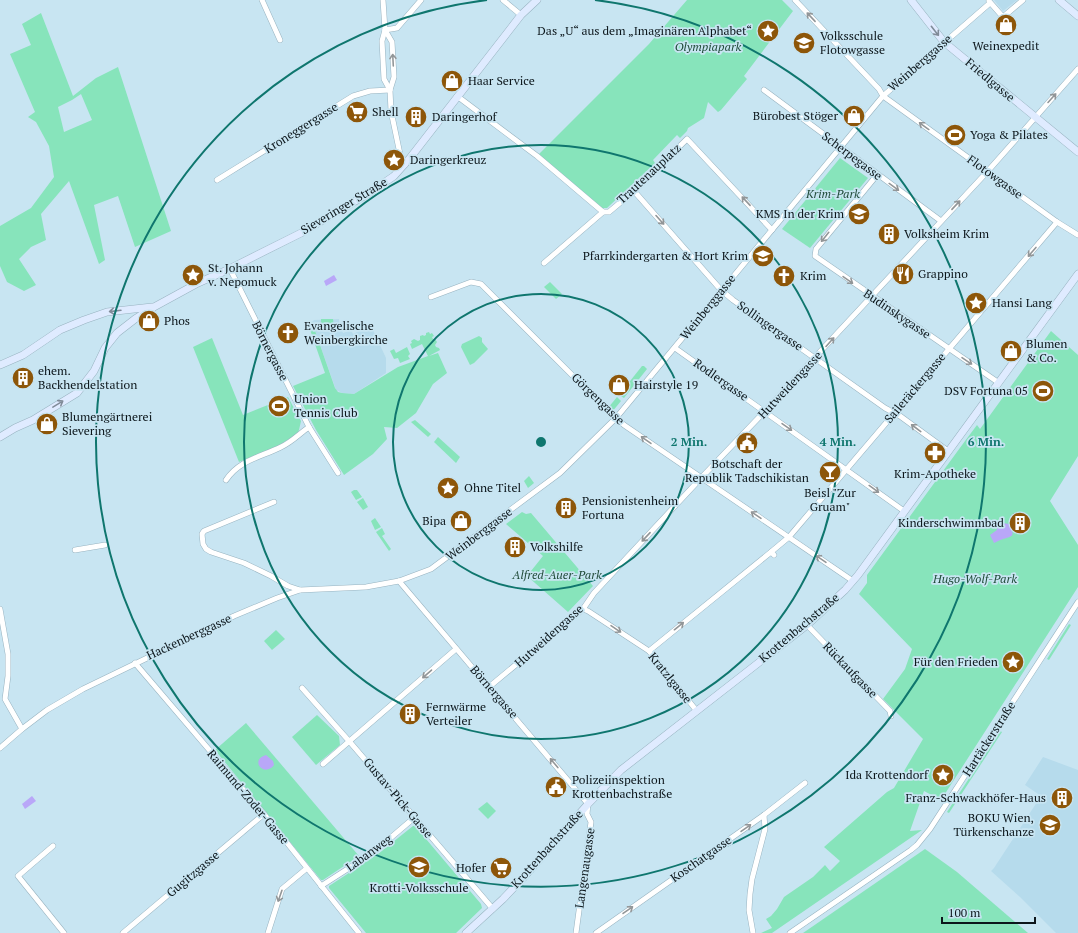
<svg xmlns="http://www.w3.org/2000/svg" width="1078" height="933" font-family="'PT Serif',serif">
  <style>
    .built { fill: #b6dbec }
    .green { fill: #87e4bb; fill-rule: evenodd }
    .water { fill: #b9a7f8 }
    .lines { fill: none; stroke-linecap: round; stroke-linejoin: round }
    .street-casing { stroke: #98b3c0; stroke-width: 6 }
    .secondary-casing { stroke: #98b3c0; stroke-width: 8 }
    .street { stroke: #fff; stroke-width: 5 }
    .secondary { stroke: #dfebff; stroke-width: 7 }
    .oneway { stroke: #929698 }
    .oneway2 { stroke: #808b98 }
    .ring { fill: none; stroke: #0f766e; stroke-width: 2 }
    .labels { text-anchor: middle; stroke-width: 3.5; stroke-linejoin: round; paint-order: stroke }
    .poi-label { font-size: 12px; fill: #0c161b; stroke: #c8e5f2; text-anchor: start }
    .park-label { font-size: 12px; font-style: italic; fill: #214c3a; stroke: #c8e5f2 }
    .street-label { font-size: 12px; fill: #0c161b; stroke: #c8e5f2 }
    .centre { fill: #0f766e; stroke: #c8e5f2; stroke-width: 2 }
    .ring-label { font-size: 12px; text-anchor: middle; font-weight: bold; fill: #0f766e; stroke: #c8e5f2; stroke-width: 3.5; stroke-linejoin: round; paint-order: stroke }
  </style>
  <rect width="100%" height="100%" fill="#c8e5f2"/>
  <g class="built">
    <polygon points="994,0 1017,0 1003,11"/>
    <polygon points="339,319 340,327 342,326 344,328 342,330 343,333 351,330 353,334 371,325 374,330 373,330 386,358 386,373 354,394 342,393 336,390 312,322 314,320"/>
    <polygon points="1043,757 1078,770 1078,933 1056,933 1020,897 991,871 994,868 1041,796 1025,785"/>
  </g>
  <g class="green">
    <polygon points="687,0 782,0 793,11 744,76 747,79 721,110 718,112 708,102 704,118 688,128 687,131 680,138 677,135 653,160 655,163 607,208 603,208 601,211 537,156 649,44"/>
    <path d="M 41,13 L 73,96 L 96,78 L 118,67 L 171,231 L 135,247 L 118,196 L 94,205 L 105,260 L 99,264 L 69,181 L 41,214 L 46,240 L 31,247 L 19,259 L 36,285 L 24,291 L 7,282 L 0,266 L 0,226 L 31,208 L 54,177 L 49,146 L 36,122 L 28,117 L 35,112 L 10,54 L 31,45 L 22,24 ZM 81,94 L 92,120 L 64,132 L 58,107 L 72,100 Z"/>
    <polygon points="840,158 868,178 810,248 782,229"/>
    <polygon points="550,282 562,294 556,299 544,287"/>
    <polygon points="321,319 333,319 334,328 321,329"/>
    <polygon points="307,321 312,322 335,388 338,392 342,393 354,394 398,367 428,356 422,344 412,349 410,344 412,343 411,341 414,339 418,341 420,340 420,336 423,335 424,336 426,335 426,333 429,332 430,334 432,333 434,336 432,337 433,339 435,339 437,342 435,345 436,347 439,348 440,350 429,356 438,353 447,373 433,384 416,413 397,428 384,427 387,439 373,454 344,475 316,430 293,386 325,373"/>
    <polygon points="1051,331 1078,355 1078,456 1050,501 1078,545 1078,587 941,800 924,791 910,831 922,830 772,933 761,933 772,928 766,919 771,916 777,909 784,897 813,877 825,865 830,871 840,861 824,847 887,792 894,788 923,739 883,699 905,669 912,649 859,594 867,583 867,575 965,441 977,425 980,429"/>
    <polygon points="479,336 482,338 482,342 488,349 474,363 470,365 461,347 462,344"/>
    <polygon points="212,338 243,415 288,397 301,421 299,430 297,434 278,446 239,462 193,347"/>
    <polygon points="407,347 410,354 408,356 410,359 400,363 398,358 394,359 390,351 394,349 396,353"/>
    <polygon points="642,366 644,366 647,369 624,398 619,395"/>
    <polygon points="617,397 621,401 612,412 608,408"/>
    <polygon points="415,420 431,434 428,437 411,422"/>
    <polygon points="438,437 460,457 456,463 434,442"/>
    <polygon points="529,476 534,483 528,488 524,481"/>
    <polygon points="354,490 357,490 362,497 356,500 351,492"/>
    <polygon points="363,498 368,507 363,510 357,502"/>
    <polygon points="522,512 526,514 531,513 593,586 568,612 527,576 543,556 506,524"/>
    <polygon points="375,518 381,527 375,530 371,521"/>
    <polygon points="382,528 385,534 382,536 391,549 389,551 376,532"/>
    <polygon points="1069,624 1071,625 1049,660 1047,659"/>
    <polygon points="276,630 285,639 272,650 264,641"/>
    <polygon points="317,715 339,736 340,745 316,765 292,737"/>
    <polygon points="246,723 359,856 323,880 321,880 215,750"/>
    <polygon points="1000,731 1002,732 949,813 947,812"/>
    <polygon points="487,802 496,811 488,819 478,809"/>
    <polygon points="413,826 415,826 481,904 482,908 456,933 366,933 329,888 329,886 378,854"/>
    <polygon points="925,849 957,872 1028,933 803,933"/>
  </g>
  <g class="water">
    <polygon points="334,275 337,280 326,286 324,281"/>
    <path d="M 1003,523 L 1009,524 C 1015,536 1014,536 1003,539 C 999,540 997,542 994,543 L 990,535 L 997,530 L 997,528 Z"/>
    <path d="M 266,755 L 273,761 L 274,765 C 264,778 249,760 266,755 Z"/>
    <polygon points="32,796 36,801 25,809 22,804"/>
  </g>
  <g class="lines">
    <g class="street-casing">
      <g id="street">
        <polyline points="262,0 280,40"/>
        <polyline points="383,0 385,30 382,41 384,79 390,90"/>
        <polyline points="503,0 521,15"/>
        <polyline points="795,0 879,89 883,96 1057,222 1078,235"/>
        <polyline points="989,1 1003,17 1023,0"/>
        <polyline points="385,30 392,42 394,77 390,90 391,111 400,154 405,165"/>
        <polyline points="385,30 397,28 421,0"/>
        <polyline points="764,90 941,221"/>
        <polyline points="457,96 537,156 603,212 609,212 634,191 687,139 772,230"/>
        <polyline points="877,175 816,249 815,256 999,383"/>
        <polyline points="217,180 353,96 370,91 390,90"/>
        <polyline points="634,191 721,290 733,300 885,408 900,416 948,451"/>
        <polyline points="544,263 603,212"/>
        <polyline points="230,269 309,427 338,473"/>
        <polyline points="431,297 471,282 481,284 605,408 624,425 853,581"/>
        <polyline points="675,348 904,511"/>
        <path d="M 226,480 C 239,460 261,457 281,447 C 292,442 299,434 309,427"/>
        <polyline points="274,502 204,531 202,534 203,544 206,549 211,552 244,563 271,576 288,586 300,590"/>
        <polyline points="75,550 105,545"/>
        <polyline points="774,555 771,552 789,537 1057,222"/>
        <polyline points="399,581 588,804 587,814 591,822 576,933"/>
        <polyline points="0,609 8,654 8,676 5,699 22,729"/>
        <polyline points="583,609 588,611 649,651 696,710"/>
        <polyline points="807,625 890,711 891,716"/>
        <polyline points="649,651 771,552"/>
        <polyline points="135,663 264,814 359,933"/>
        <polyline points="489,687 583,609 594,593 701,478 765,411 987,172 1078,69"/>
        <polyline points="302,688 349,741 493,909"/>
        <polyline points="0,748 22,729 47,710 83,689 234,616 277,598 300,590 366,587 399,581 431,569 560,473 616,418 883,96 990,3"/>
        <polyline points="323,764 456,649"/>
        <polyline points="53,846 18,876 64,933"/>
        <polyline points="321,886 374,852 415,817"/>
        <polyline points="123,933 264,814"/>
        <polyline points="268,933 282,889 306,869"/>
        <polyline points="596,933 764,815 805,783"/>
        <polyline points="753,933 749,910 750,894 752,879 765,829 764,815"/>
        <polyline points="790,933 911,850 917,845 930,829 1078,602"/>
      </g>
    </g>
    <g class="secondary-casing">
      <g id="secondary">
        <polyline points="911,0 944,42 1078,152"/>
        <polyline points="1059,0 1078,16"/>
        <polyline points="0,365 23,355 60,330 84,320 107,312 152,307"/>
        <polyline points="0,437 15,428 33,420 77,393 94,371 105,348 117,333 135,319 154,307 198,283 225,271 301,233 369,193 394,176 410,158 521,15 537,0"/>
        <polyline points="466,933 503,899 523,878 588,804 621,770 807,625 845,590 858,575 1078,274"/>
      </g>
    </g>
    <use href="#street" class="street"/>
    <use href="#secondary" class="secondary"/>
  </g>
  <defs><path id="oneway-shaft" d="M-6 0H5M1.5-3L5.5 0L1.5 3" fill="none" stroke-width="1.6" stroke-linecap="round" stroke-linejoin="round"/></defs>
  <g class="oneway">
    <use href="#oneway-shaft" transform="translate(811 17) rotate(-133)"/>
    <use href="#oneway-shaft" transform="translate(393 60) rotate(-93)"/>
    <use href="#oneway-shaft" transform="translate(1052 98) rotate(-48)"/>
    <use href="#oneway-shaft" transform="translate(924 126) rotate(-144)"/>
    <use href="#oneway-shaft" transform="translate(894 187) rotate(36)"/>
    <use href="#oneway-shaft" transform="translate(746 201) rotate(-133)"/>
    <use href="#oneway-shaft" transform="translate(956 205) rotate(-47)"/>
    <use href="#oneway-shaft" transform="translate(660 220) rotate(48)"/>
    <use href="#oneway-shaft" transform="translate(825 237) rotate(129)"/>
    <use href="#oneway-shaft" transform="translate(1032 252) rotate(131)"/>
    <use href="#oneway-shaft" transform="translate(848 280) rotate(35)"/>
    <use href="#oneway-shaft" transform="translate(830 342) rotate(-48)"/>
    <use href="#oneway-shaft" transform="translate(967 361) rotate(34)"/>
    <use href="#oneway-shaft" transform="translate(787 427) rotate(35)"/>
    <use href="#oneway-shaft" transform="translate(916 428) rotate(-143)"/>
    <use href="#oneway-shaft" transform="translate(646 440) rotate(-145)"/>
    <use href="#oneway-shaft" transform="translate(874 489) rotate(36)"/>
    <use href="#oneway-shaft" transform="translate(756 515) rotate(-146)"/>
    <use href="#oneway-shaft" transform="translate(646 537) rotate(133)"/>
    <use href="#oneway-shaft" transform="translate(821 559) rotate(-146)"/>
    <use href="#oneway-shaft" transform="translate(679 626) rotate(-39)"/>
    <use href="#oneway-shaft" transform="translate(616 629) rotate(34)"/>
    <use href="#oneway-shaft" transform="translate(427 674) rotate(139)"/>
    <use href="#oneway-shaft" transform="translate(554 763) rotate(-130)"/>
    <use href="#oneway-shaft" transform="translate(746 828) rotate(-35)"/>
    <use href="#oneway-shaft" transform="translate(280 896) rotate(109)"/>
    <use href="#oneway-shaft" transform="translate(628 910) rotate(-35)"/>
  </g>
  <g class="oneway2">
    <use href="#oneway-shaft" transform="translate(935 31) rotate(52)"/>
    <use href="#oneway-shaft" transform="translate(115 311) rotate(173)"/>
    <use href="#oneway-shaft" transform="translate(58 404) rotate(-31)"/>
  </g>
  <g class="ring">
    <circle cx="541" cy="442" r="148"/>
    <circle cx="541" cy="442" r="297"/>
    <path d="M595 0A445 445 0 1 1 487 0"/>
  </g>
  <defs>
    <g id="shop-disc" transform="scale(1.15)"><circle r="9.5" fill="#8d5609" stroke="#c8e5f2"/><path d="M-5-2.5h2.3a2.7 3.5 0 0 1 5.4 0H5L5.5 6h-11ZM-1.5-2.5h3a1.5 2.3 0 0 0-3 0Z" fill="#fff"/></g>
    <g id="sight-disc" transform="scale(1.15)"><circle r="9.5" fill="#8d5609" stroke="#c8e5f2"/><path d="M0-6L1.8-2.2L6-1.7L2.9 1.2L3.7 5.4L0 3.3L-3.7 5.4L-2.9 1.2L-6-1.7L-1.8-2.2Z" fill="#fff"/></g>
    <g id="school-disc" transform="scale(1.15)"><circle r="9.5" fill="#8d5609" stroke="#c8e5f2"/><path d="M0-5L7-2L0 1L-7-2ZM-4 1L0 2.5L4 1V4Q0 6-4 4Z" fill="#fff"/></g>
    <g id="supermarket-disc" transform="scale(1.15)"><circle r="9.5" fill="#8d5609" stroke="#c8e5f2"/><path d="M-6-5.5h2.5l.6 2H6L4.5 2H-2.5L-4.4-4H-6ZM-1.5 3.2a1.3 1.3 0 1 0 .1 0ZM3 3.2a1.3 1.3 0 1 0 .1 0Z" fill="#fff"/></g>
    <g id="building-disc" transform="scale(1.15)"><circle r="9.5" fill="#8d5609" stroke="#c8e5f2"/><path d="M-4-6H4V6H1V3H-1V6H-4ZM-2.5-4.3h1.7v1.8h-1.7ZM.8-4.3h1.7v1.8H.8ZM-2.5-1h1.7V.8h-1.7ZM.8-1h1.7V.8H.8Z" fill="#fff"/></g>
    <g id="stadium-disc" transform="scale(1.15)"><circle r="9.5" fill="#8d5609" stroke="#c8e5f2"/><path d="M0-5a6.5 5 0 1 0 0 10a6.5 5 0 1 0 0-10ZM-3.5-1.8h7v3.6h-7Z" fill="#fff"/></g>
    <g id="restaurant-disc" transform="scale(1.15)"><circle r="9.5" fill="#8d5609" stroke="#c8e5f2"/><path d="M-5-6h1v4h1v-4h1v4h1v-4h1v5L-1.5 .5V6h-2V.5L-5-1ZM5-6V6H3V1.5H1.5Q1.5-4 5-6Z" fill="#fff"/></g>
    <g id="church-disc" transform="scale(1.15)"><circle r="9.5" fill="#8d5609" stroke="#c8e5f2"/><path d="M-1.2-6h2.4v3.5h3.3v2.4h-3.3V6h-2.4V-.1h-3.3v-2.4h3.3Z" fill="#fff"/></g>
    <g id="civic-disc" transform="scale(1.15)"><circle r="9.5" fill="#8d5609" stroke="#c8e5f2"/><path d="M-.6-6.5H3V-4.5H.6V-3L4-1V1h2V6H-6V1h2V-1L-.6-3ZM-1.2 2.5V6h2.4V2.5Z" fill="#fff"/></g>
    <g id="pharmacy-disc" transform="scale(1.15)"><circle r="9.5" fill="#8d5609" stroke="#c8e5f2"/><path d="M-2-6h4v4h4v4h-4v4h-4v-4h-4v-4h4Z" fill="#fff"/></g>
    <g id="bar-disc" transform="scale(1.15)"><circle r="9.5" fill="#8d5609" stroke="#c8e5f2"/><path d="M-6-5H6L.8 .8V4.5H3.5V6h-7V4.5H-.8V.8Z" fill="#fff"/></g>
    <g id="university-disc" transform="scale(1.15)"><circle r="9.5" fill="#8d5609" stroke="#c8e5f2"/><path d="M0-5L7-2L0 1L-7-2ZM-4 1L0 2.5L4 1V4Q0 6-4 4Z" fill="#fff"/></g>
  </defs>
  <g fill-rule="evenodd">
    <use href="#shop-disc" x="1006" y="25"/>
    <use href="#sight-disc" x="768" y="31"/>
    <use href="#school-disc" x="804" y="43"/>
    <use href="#shop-disc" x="452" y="81"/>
    <use href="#supermarket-disc" x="357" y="112"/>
    <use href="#shop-disc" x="854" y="116"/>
    <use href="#building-disc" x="416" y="117"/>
    <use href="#stadium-disc" x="955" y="135"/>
    <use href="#sight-disc" x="394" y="160"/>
    <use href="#school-disc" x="859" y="214"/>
    <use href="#building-disc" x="889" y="234"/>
    <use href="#school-disc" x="763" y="256"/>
    <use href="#restaurant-disc" x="903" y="274"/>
    <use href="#sight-disc" x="193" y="275"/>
    <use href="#church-disc" x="784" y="276"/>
    <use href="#sight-disc" x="976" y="303"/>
    <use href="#shop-disc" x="149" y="321"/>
    <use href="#church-disc" x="288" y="333"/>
    <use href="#shop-disc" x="1011" y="351"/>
    <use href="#building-disc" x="23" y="378"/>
    <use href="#shop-disc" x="619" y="385"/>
    <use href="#stadium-disc" x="1043" y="391"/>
    <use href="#stadium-disc" x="279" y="406"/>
    <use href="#shop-disc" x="47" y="424"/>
    <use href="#civic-disc" x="747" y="443"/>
    <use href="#pharmacy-disc" x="935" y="453"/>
    <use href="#bar-disc" x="830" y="472"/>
    <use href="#sight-disc" x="448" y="488"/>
    <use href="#building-disc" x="566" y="508"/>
    <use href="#shop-disc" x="461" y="521"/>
    <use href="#building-disc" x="1020" y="523"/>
    <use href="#building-disc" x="515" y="547"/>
    <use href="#sight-disc" x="1013" y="662"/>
    <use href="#building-disc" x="410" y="714"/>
    <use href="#sight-disc" x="943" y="775"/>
    <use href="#civic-disc" x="556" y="787"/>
    <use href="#building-disc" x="1062" y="798"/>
    <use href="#university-disc" x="1050" y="825"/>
    <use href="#school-disc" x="419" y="867"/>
    <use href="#supermarket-disc" x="501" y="868"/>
  </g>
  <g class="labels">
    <g class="poi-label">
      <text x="752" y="35" text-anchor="end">Das „U“ aus dem „Imaginären Alphabet“</text>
      <text x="820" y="40">Volksschule<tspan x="820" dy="14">Flotowgasse</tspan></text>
      <text x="1006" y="50" text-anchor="middle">Weinexpedit</text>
      <text x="468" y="85">Haar Service</text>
      <text x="372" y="116">Shell</text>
      <text x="838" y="120" text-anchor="end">Bürobest Stöger</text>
      <text x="432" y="121">Daringerhof</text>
      <text x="970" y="139">Yoga &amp; Pilates</text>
      <text x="410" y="164">Daringerkreuz</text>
      <text x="844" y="218" text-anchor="end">KMS In der Krim</text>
      <text x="904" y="238">Volksheim Krim</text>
      <text x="748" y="260" text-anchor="end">Pfarrkindergarten &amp; Hort Krim</text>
      <text x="208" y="272">St. Johann<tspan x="208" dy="14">v. Nepomuck</tspan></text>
      <text x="918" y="278">Grappino</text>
      <text x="800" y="280">Krim</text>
      <text x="992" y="307">Hansi Lang</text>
      <text x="164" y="325">Phos</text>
      <text x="304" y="330">Evangelische<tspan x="304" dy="14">Weinbergkirche</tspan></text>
      <text x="1026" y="348">Blumen<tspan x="1026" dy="14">&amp; Co.</tspan></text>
      <text x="38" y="375">ehem.<tspan x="38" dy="14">Backhendelstation</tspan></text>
      <text x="634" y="389">Hairstyle 19</text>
      <text x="1028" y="395" text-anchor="end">DSV Fortuna 05</text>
      <text x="294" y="403">Union<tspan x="294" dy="14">Tennis Club</tspan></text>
      <text x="62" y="421">Blumengärtnerei<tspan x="62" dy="14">Sievering</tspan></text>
      <text x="747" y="468" text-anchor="middle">Botschaft der<tspan x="747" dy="14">Republik Tadschikistan</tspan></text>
      <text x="935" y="478" text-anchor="middle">Krim-Apotheke</text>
      <text x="464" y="492">Ohne Titel</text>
      <text x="830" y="497" text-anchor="middle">Beisl "Zur<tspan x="830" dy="14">Gruam"</tspan></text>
      <text x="582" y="505">Pensionistenheim<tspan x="582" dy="14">Fortuna</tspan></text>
      <text x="446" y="525" text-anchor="end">Bipa</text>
      <text x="1004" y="527" text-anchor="end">Kinderschwimmbad</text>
      <text x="530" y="551">Volkshilfe</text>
      <text x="998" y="666" text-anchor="end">Für den Frieden</text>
      <text x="426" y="711">Fernwärme<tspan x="426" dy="14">Verteiler</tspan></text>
      <text x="928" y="779" text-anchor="end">Ida Krottendorf</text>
      <text x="572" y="784">Polizeiinspektion<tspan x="572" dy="14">Krottenbachstraße</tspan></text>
      <text x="1046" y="802" text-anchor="end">Franz-Schwackhöfer-Haus</text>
      <text x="1034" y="822" text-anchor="end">BOKU Wien,<tspan x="1034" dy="14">Türkenschanze</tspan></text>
      <text x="486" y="872" text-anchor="end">Hofer</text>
      <text x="419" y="892" text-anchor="middle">Krotti-Volksschule</text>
    </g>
    <g class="park-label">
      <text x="708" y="51">Olympiapark</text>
      <text x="833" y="198">Krim-Park</text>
      <text x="557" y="579">Alfred-Auer-Park</text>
      <text x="975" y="583">Hugo-Wolf-Park</text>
    </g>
    <g class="street-label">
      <text transform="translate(920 63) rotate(-41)" y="4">Weinberggasse</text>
      <text transform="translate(990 80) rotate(40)" y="4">Friedlgasse</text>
      <text transform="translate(301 128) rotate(-32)" y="4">Kroneggergasse</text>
      <text transform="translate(852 156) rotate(37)" y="4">Scherpegasse</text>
      <text transform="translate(649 174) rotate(-43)" y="4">Trautenauplatz</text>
      <text transform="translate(995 177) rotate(36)" y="4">Flotowgasse</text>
      <text transform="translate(344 206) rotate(-31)" y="4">Sieveringer Straße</text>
      <text transform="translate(708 307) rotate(-51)" y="4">Weinberggasse</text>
      <text transform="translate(897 314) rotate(34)" y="4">Budinskygasse</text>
      <text transform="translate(770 326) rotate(35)" y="4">Sollingergasse</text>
      <text transform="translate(270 351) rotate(63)" y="4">Börnergasse</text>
      <text transform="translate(721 380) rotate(35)" y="4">Rodlergasse</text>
      <text transform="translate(790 385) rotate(-47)" y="4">Hutweidengasse</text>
      <text transform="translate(915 388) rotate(-50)" y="4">Saileräckergasse</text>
      <text transform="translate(598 399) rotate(44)" y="4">Görgengasse</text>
      <text transform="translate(479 534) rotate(-37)" y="4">Weinberggasse</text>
      <text transform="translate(799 628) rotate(-40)" y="4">Krottenbachstraße</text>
      <text transform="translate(549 636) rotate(-42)" y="4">Hutweidengasse</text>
      <text transform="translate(189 637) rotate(-25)" y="4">Hackenberggasse</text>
      <text transform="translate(850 670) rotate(46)" y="4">Rückaufgasse</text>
      <text transform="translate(670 678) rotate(51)" y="4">Kratzlgasse</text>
      <text transform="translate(494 692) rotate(49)" y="4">Börnergasse</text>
      <text transform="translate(989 739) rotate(-57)" y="4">Hartäckerstraße</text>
      <text transform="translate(248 797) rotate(50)" y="4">Raimund-Zoder-Gasse</text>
      <text transform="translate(398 798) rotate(50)" y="4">Gustav-Pick-Gasse</text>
      <text transform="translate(547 849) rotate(-48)" y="4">Krottenbachstraße</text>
      <text transform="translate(369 853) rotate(-36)" y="4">Labanweg</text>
      <text transform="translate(701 859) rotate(-35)" y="4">Koschatgasse</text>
      <text transform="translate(585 868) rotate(-82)" y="4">Langenaugasse</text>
      <text transform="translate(193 874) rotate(-40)" y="4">Gugitzgasse</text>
    </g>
  </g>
  <circle cx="541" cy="442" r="6" class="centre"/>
  <g class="ring-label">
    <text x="689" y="446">2 Min.</text>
    <text x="838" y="446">4 Min.</text>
    <text x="986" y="446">6 Min.</text>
  </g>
  <path d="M942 917v6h93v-6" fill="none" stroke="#0c161b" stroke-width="2"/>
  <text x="948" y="917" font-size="12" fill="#0c161b" stroke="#c8e5f2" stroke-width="3" paint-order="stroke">100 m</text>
</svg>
